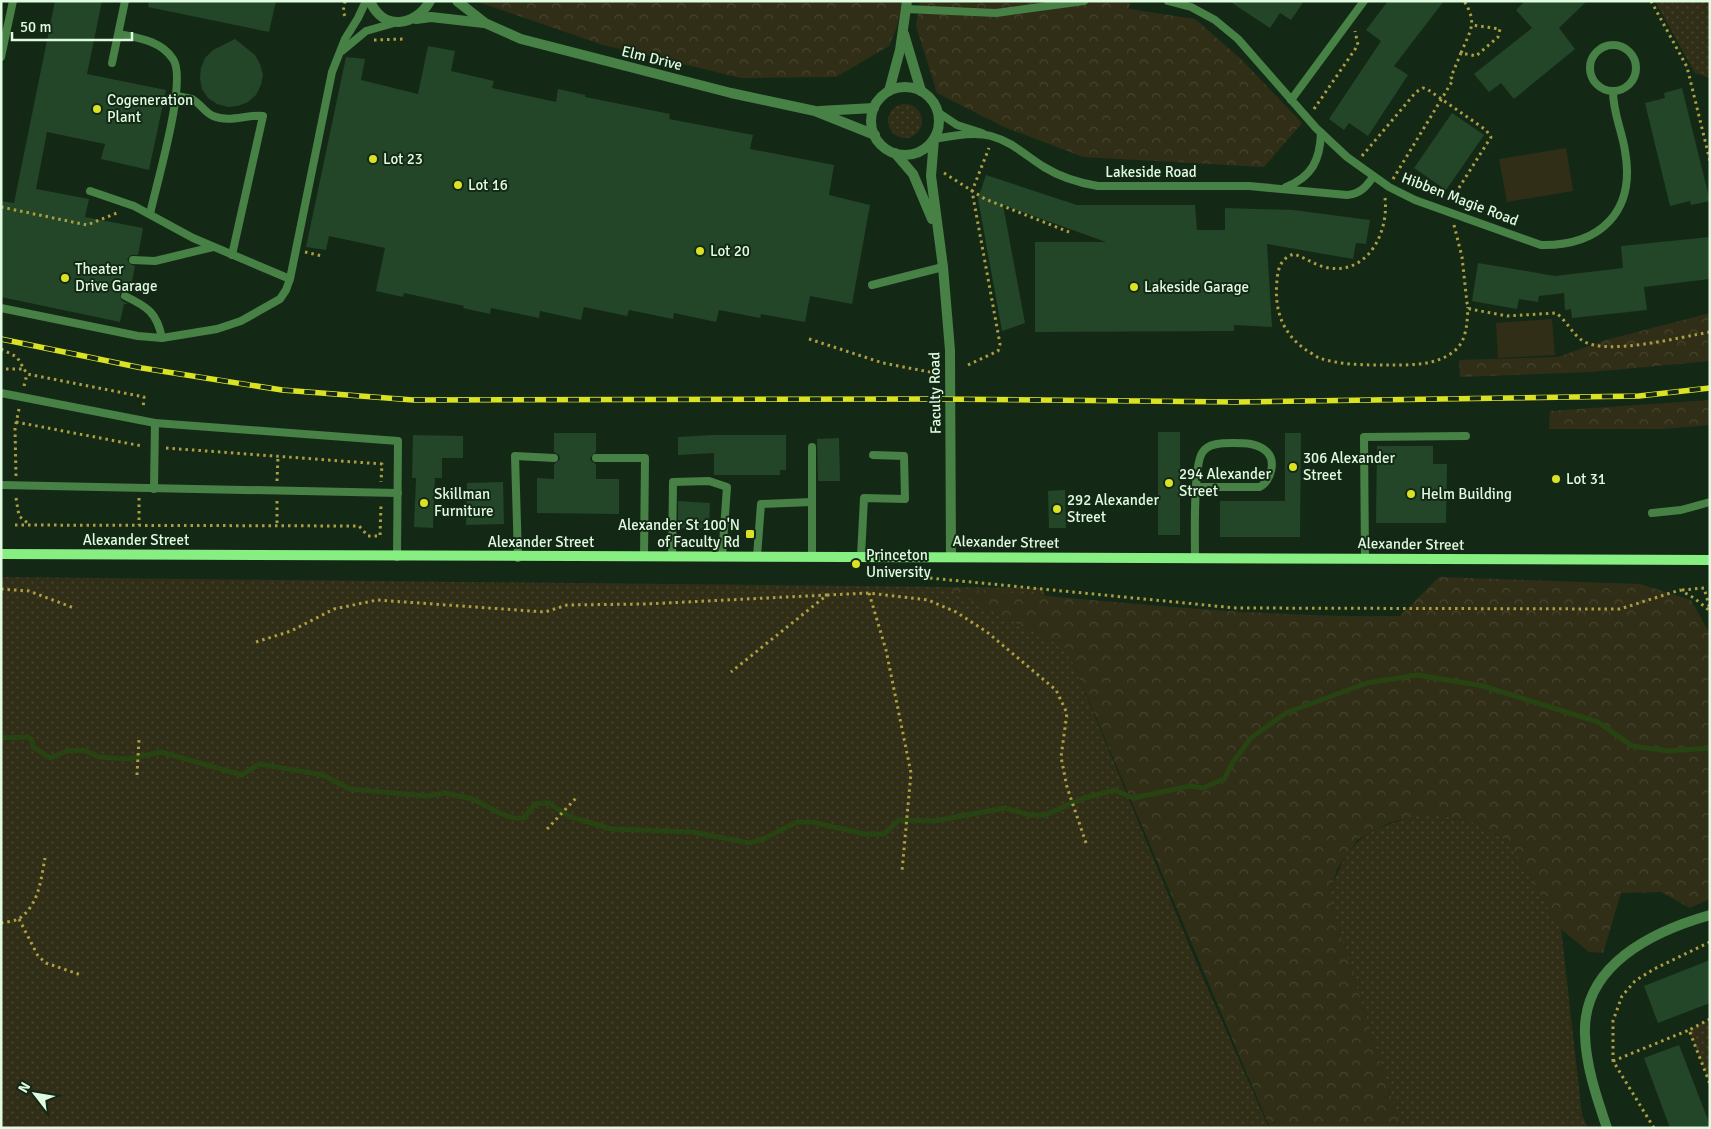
<svg xmlns="http://www.w3.org/2000/svg" width="1711" height="1129" font-family="Signika,sans-serif">
  <style>
    .grass { fill: url(#grass-dots) }
    .forest { fill: url(#forest-crowns) }
    .park { fill: #312e18 }
    .lines { fill: none; stroke-linecap: round; stroke-linejoin: round }
    .stream { stroke: #274312; stroke-width: 5 }
    .building { fill: #224627 }
    .path { stroke: #ad9f41; stroke-width: 3; stroke-dasharray: 2.5 4; stroke-linecap: butt }
    .service { stroke: #478145; stroke-width: 8 }
    .minor { stroke: #478145; stroke-width: 10 }
    .tertiary { stroke: #478145; stroke-width: 10 }
    .secondary { stroke: #87ef82; stroke-width: 10 }
    .rail-casing { stroke: #dbe224; stroke-width: 5.5 }
    .rail { stroke: #142816; stroke-width: 4; stroke-dasharray: 11; stroke-linecap: butt }
    .poi-dot { fill: #dbe224; stroke: #142816; stroke-width: 2 }
    .labels { text-anchor: middle; stroke-width: 4; stroke-linejoin: round; paint-order: stroke }
    .street-label { font-size: 15px; fill: #dffbe0; stroke: #142816 }
    .poi-label { font-size: 15px; fill: #dffbe0; stroke: #142816; text-anchor: start }
  </style>
  <defs>
    <pattern id="grass-dots" width="8" height="8" patternUnits="userSpaceOnUse" patternTransform="scale(1.25)"><rect width="8" height="8" fill="#312e18"/><path d="M2 2h.1M6 6h.1" fill="none" stroke="#45432e" stroke-width="1.8" stroke-linecap="round"/></pattern>
    <pattern id="forest-crowns" width="20" height="18" patternUnits="userSpaceOnUse" patternTransform="scale(1.25)"><rect width="20" height="18" fill="#312e18"/><path d="M2 6a3 3 0 1 1 6 0M12 15a3 3 0 1 1 6 0" fill="none" stroke="#45432e"/></pattern>
  </defs>
  <rect width="100%" height="100%" fill="#142816"/>
  <g class="grass">
    <polygon points="1655,1 1710,1 1710,78 1695,73"/>
    <circle cx="905" cy="121" r="17"/>
    <polygon points="1,577 1042,588 1196,962 1269,1128 1,1128"/>
    <path d="M 1430,813 L 1472,822 L 1509,842 L 1561,929 L 1582,1115 L 1588,1128 L 1401,1128 L 1329,898 C 1347,835 1370,827 1430,813 Z"/>
    <polygon points="1710,1019 1710,1084 1689,1030"/>
  </g>
  <g class="forest">
    <polygon points="475,1 902,1 897,27 889,46 836,77 741,78 603,45"/>
    <polygon points="920,1 1130,1 1129,9 1195,19 1241,59 1302,123 1264,167 1083,157 1004,127 937,93 916,26"/>
    <polygon points="1710,313 1710,361 1591,372 1460,377 1459,360 1558,357 1606,340"/>
    <polygon points="1710,400 1710,425 1663,429 1549,429 1550,411"/>
    <path d="M 1439,577 L 1640,584 L 1691,600 L 1710,634 L 1710,899 L 1690,908 L 1661,892 L 1621,893 L 1603,953 L 1589,952 L 1561,929 L 1509,842 L 1472,822 L 1430,813 L 1388,823 L 1357,840 L 1337,869 L 1329,898 L 1401,1128 L 1270,1128 L 1067,649 L 944,587 C 1095,599 1248,618 1400,616 Z"/>
  </g>
  <g class="park">
    <polygon points="1566,148 1573,191 1507,202 1499,159"/>
    <polygon points="1552,319 1555,355 1498,358 1496,323"/>
  </g>
  <g class="lines">
    <polyline class="stream" points="1,738 28,737 32,740 33,747 50,758 67,751 83,750 100,757 128,759 161,752 242,775 259,764 323,775 350,789 427,796 445,793 473,799 497,812 513,818 524,818 535,804 549,803 568,816 612,829 693,832 749,843 763,839 797,822 812,822 864,834 884,834 899,820 934,821 1005,808 1030,815 1045,815 1084,798 1115,790 1133,798 1190,786 1203,788 1224,779 1233,762 1251,738 1286,713 1367,683 1417,675 1483,686 1598,722 1632,746 1669,751 1710,748"/>
  </g>
  <g class="building">
    <polygon points="55,1 102,1 87,74 166,90 149,170 101,159 105,144 47,132 36,189 89,199 85,217 143,228 138,255 131,255 127,259 130,264 135,266 130,292 124,290 120,294 121,300 128,304 124,304 120,322 1,297 1,201 14,203"/>
    <polygon points="149,1 276,1 269,32 148,7"/>
    <polygon points="1229,1 1304,1 1291,20 1280,13 1270,28"/>
    <polygon points="1388,1 1444,1 1394,66 1408,75 1368,136 1349,123 1344,130 1329,119 1381,41 1366,30"/>
    <polygon points="1525,1 1587,1 1559,28 1575,49 1514,99 1501,83 1489,92 1474,74 1532,28 1516,10"/>
    <polygon points="235,39 255,55 260,64 263,75 261,85 256,95 248,102 238,106 228,107 217,104 208,98 202,89 200,78 201,68 205,58 213,50"/>
    <polygon points="428,46 455,51 451,71 494,81 492,88 556,102 558,89 585,95 585,97 670,114 669,119 753,135 750,149 834,165 829,195 870,205 852,304 810,296 805,322 761,314 760,318 719,310 716,322 674,313 673,319 629,310 627,316 584,307 581,320 540,311 539,318 491,308 490,314 463,308 464,306 404,293 403,297 376,291 385,248 329,236 326,250 306,247 346,57 365,59 361,80 418,94"/>
    <polygon points="1682,88 1710,201 1691,205 1690,201 1670,206 1645,103 1665,98 1664,93"/>
    <polygon points="1452,113 1484,135 1446,190 1414,168"/>
    <polygon points="986,175 1077,205 1195,205 1197,230 1225,230 1225,208 1293,210 1370,220 1366,244 1356,243 1353,259 1267,244 1272,327 1234,325 1234,331 1035,332 1035,242 1106,242 1003,205 1025,323 1002,331 978,199"/>
    <polygon points="1710,237 1710,279 1644,287 1647,310 1572,318 1571,309 1565,310 1564,293 1539,296 1538,302 1519,299 1517,309 1472,301 1478,263 1555,276 1623,268 1621,246"/>
    <rect x="1158" y="432" width="22" height="103"/>
    <polygon points="554,433 596,433 596,452 590,458 591,461 596,464 596,479 619,479 619,514 537,513 537,478 554,479 554,464 560,459 559,455 554,452"/>
    <polygon points="1285,433 1301,433 1300,537 1220,537 1220,501 1285,501"/>
    <polygon points="413,435 463,436 463,458 442,458 442,478 435,478 433,528 414,527 416,478 412,478"/>
    <polygon points="713,435 786,435 786,470 780,470 780,475 714,475 714,453 678,455 678,437"/>
    <polygon points="839,438 840,481 818,481 817,439"/>
    <polygon points="1377,446 1433,446 1433,464 1447,464 1446,523 1376,523"/>
    <polygon points="503,482 504,524 466,525 467,483"/>
    <polygon points="1065,490 1066,528 1049,528 1048,491"/>
    <polygon points="678,501 710,503 709,529 678,528"/>
    <polygon points="1710,960 1710,1003 1658,1023 1644,986"/>
    <polygon points="1679,1045 1710,1125 1710,1128 1670,1128 1644,1058"/>
  </g>
  <g class="lines">
    <g class="path">
      <polyline points="345,1 343,12 346,18"/>
      <polyline points="1651,1 1687,67 1710,161"/>
      <polyline points="374,40 404,39"/>
      <path d="M 1461,53 C 1470,31 1478,23 1464,1"/>
      <polyline points="1314,109 1358,45 1355,31"/>
      <polyline points="1362,156 1416,92 1423,88 1427,89 1486,130 1491,137 1455,194 1454,203"/>
      <polyline points="944,173 985,199 1069,232"/>
      <polyline points="1393,179 1453,80 1451,77 1461,53 1476,56 1498,37 1500,29 1472,25"/>
      <path d="M 1385,198 C 1389,231 1369,274 1329,268 C 1316,266 1306,258 1294,254 C 1281,258 1278,268 1277,280 C 1274,310 1282,333 1306,350 C 1310,352 1315,356 1319,358 C 1340,365 1365,365 1387,365 C 1409,365 1435,366 1453,352 C 1467,342 1467,323 1468,307"/>
      <polyline points="1,207 87,225 117,213"/>
      <path d="M 1454,225 L 1462,257 L 1467,303 L 1470,309 L 1507,316 L 1556,313 C 1567,321 1573,335 1583,341 C 1608,356 1680,337 1710,332"/>
      <polyline points="305,252 322,256"/>
      <polyline points="809,339 883,363 935,373"/>
      <polyline points="1,349 17,357 27,374 144,397 143,409"/>
      <polyline points="968,365 998,351 1000,344 972,191 989,148"/>
      <polyline points="6,369 23,369"/>
      <polyline points="24,386 27,374"/>
      <polyline points="16,422 142,446"/>
      <polyline points="166,448 382,464 381,482"/>
      <polyline points="16,476 15,428 19,409"/>
      <polyline points="277,481 278,456"/>
      <polyline points="16,498 19,516 30,525"/>
      <polyline points="139,498 139,525"/>
      <polyline points="277,501 277,526"/>
      <polyline points="15,525 359,526 368,536 380,536 381,504"/>
      <polyline points="930,578 1236,608 1620,609 1680,590 1694,598 1710,611"/>
      <polyline points="1,589 29,591 74,608"/>
      <polyline points="1682,590 1704,588 1710,609"/>
      <polyline points="869,593 886,650 911,773 902,871"/>
      <polyline points="827,595 869,593 928,600 956,612 987,632 1056,690 1067,713 1061,757 1067,787 1086,843"/>
      <polyline points="256,642 291,631 334,609 377,600 545,612 567,605 646,604 827,595 731,672"/>
      <polyline points="137,775 139,739"/>
      <polyline points="547,829 577,797"/>
      <polyline points="19,919 38,956 46,963 81,975"/>
      <path d="M 1,923 C 7,922 16,921 20,918 C 39,904 41,879 45,858"/>
      <polyline points="1710,1019 1689,1030 1710,1084"/>
      <polyline points="1613,1061 1689,1030"/>
      <polyline points="1654,1128 1613,1061 1613,1021 1622,996 1635,981 1654,969 1710,942"/>
    </g>
    <g class="service">
      <path d="M 1168,1 L 1191,7 L 1215,20 L 1238,39 L 1316,128 L 1347,157 L 1389,187 L 1415,200 L 1541,245 C 1600,246 1636,212 1625,151 C 1622,130 1613,114 1613,91"/>
      <polyline points="906,9 996,13 1084,1"/>
      <path d="M 119,34 C 139,38 161,41 173,59 C 188,80 156,185 150,214"/>
      <circle cx="1613" cy="68" r="23"/>
      <polyline points="342,51 366,31 394,23"/>
      <polyline points="1,57 13,1"/>
      <polyline points="112,63 125,1"/>
      <path d="M 177,96 C 182,97 188,98 192,99 C 200,103 205,113 213,116 C 230,123 247,114 263,116 L 232,255"/>
      <polyline points="1291,100 1364,1"/>
      <polyline points="939,113 957,125 982,133"/>
      <path d="M 934,139 C 952,136 974,131 991,136 C 1013,142 1026,156 1044,167 C 1060,177 1080,183 1098,186 L 1249,186 L 1347,195 C 1360,194 1366,187 1373,177"/>
      <path d="M 1286,187 C 1312,177 1320,160 1321,133"/>
      <polyline points="90,191 134,206 193,238 290,279"/>
      <polyline points="133,260 155,261 213,247"/>
      <polyline points="872,285 943,267"/>
      <path d="M 125,296 C 148,307 157,313 162,338"/>
      <polyline points="1,308 138,336 162,338 217,329 241,321 280,299 286,290 290,279 332,72 345,39 358,18 366,1"/>
      <polyline points="1,393 155,423 398,441 397,557"/>
      <polyline points="596,458 645,458 644,557"/>
      <polyline points="1,485 398,493"/>
      <polyline points="154,489 155,423"/>
      <polyline points="1652,513 1681,510 1710,502"/>
      <polyline points="757,556 761,504 812,502"/>
      <polyline points="812,556 812,447"/>
      <polyline points="861,556 864,498 905,499 904,456 873,455"/>
      <polyline points="672,557 673,482 709,481 727,487 722,557"/>
      <path d="M 1195,557 C 1195,538 1193,468 1202,453 C 1208,443 1222,443 1233,443 C 1245,443 1257,443 1266,451 C 1277,461 1271,480 1260,487 L 1197,487"/>
      <polyline points="518,558 515,456 554,458"/>
      <polyline points="1365,558 1364,437 1466,436"/>
    </g>
    <g class="minor">
      <path d="M 370,1 C 383,31 415,27 430,1"/>
      <polyline points="457,1 485,23 521,39 731,93 815,111 875,135"/>
      <polyline points="416,19 431,17 484,23"/>
      <polyline points="819,111 874,108"/>
      <path d="M 1607,1128 C 1597,1098 1586,1067 1585,1035 C 1582,965 1653,931 1710,915"/>
    </g>
    <g class="tertiary">
      <polyline points="904,34 921,91"/>
      <circle cx="905" cy="121" r="34"/>
      <polyline points="889,91 900,50 907,1"/>
      <polyline points="934,139 931,176 943,267 950,350 951,557"/>
      <polyline points="895,153 913,174 932,219"/>
    </g>
    <polyline class="secondary" points="1,554 1710,560"/>
    <g class="rail-casing">
      <polyline id="rail" points="1,339 142,368 282,390 413,400 935,399 1236,402 1639,396 1710,388"/>
    </g>
    <use href="#rail" class="rail"/>
  </g>
  <g class="poi-dot">
    <circle cx="97" cy="109" r="5"/>
    <circle cx="373" cy="159" r="5"/>
    <circle cx="458" cy="185" r="5"/>
    <circle cx="700" cy="251" r="5"/>
    <circle cx="65" cy="278" r="5"/>
    <circle cx="1134" cy="287" r="5"/>
    <circle cx="1293" cy="467" r="5"/>
    <circle cx="1556" cy="479" r="5"/>
    <circle cx="1169" cy="483" r="5"/>
    <circle cx="1411" cy="494" r="5"/>
    <circle cx="424" cy="503" r="5"/>
    <circle cx="1057" cy="509" r="5"/>
    <rect x="745" y="529" width="10" height="10" rx="2.5"/>
    <circle cx="856" cy="564" r="5"/>
  </g>
  <g class="labels">
    <g class="street-label">
      <text transform="translate(652 58) rotate(14)" y="5">Elm Drive</text>
      <text x="1151" y="177">Lakeside Road</text>
      <text transform="translate(1460 199) rotate(21)" y="5">Hibben Magie Road</text>
      <text transform="translate(935 393) rotate(-91)" y="5">Faculty Road</text>
      <text x="136" y="545">Alexander Street</text>
      <text x="541" y="547">Alexander Street</text>
      <text transform="translate(1006 542) rotate(1)" y="5">Alexander Street</text>
      <text transform="translate(1411 544) rotate(1)" y="5">Alexander Street</text>
    </g>
    <g class="poi-label">
      <text x="107" y="105">Cogeneration<tspan x="107" dy="17">Plant</tspan></text>
      <text x="383" y="164">Lot 23</text>
      <text x="468" y="190">Lot 16</text>
      <text x="710" y="256">Lot 20</text>
      <text x="75" y="274">Theater<tspan x="75" dy="17">Drive Garage</tspan></text>
      <text x="1144" y="292">Lakeside Garage</text>
      <text x="1303" y="463">306 Alexander<tspan x="1303" dy="17">Street</tspan></text>
      <text x="1179" y="479">294 Alexander<tspan x="1179" dy="17">Street</tspan></text>
      <text x="1566" y="484">Lot 31</text>
      <text x="434" y="499">Skillman<tspan x="434" dy="17">Furniture</tspan></text>
      <text x="1421" y="499">Helm Building</text>
      <text x="1067" y="505">292 Alexander<tspan x="1067" dy="17">Street</tspan></text>
      <text x="740" y="530" text-anchor="end">Alexander St 100'N<tspan x="740" dy="17">of Faculty Rd</tspan></text>
      <text x="866" y="560">Princeton<tspan x="866" dy="17">University</tspan></text>
    </g>
  </g>
  <rect width="1711" height="1129" fill="none" stroke="#dffbe0" stroke-width="5"/>
  <g transform="translate(35 1094) rotate(301)" stroke="#142816" stroke-width="4" paint-order="stroke">
  <path d="M0-4L9 19L0 12L-9 19Z" fill="#dffbe0"/>
  <text y="-8" font-size="14" font-weight="bold" text-anchor="middle" fill="#dffbe0">N</text>
  </g>
  <path d="M12 32v8h120v-8" fill="none" stroke="#dffbe0" stroke-width="2.5"/>
  <text x="20" y="32" font-size="15" fill="#dffbe0" stroke="#142816" stroke-width="4" paint-order="stroke">50 m</text>
</svg>
